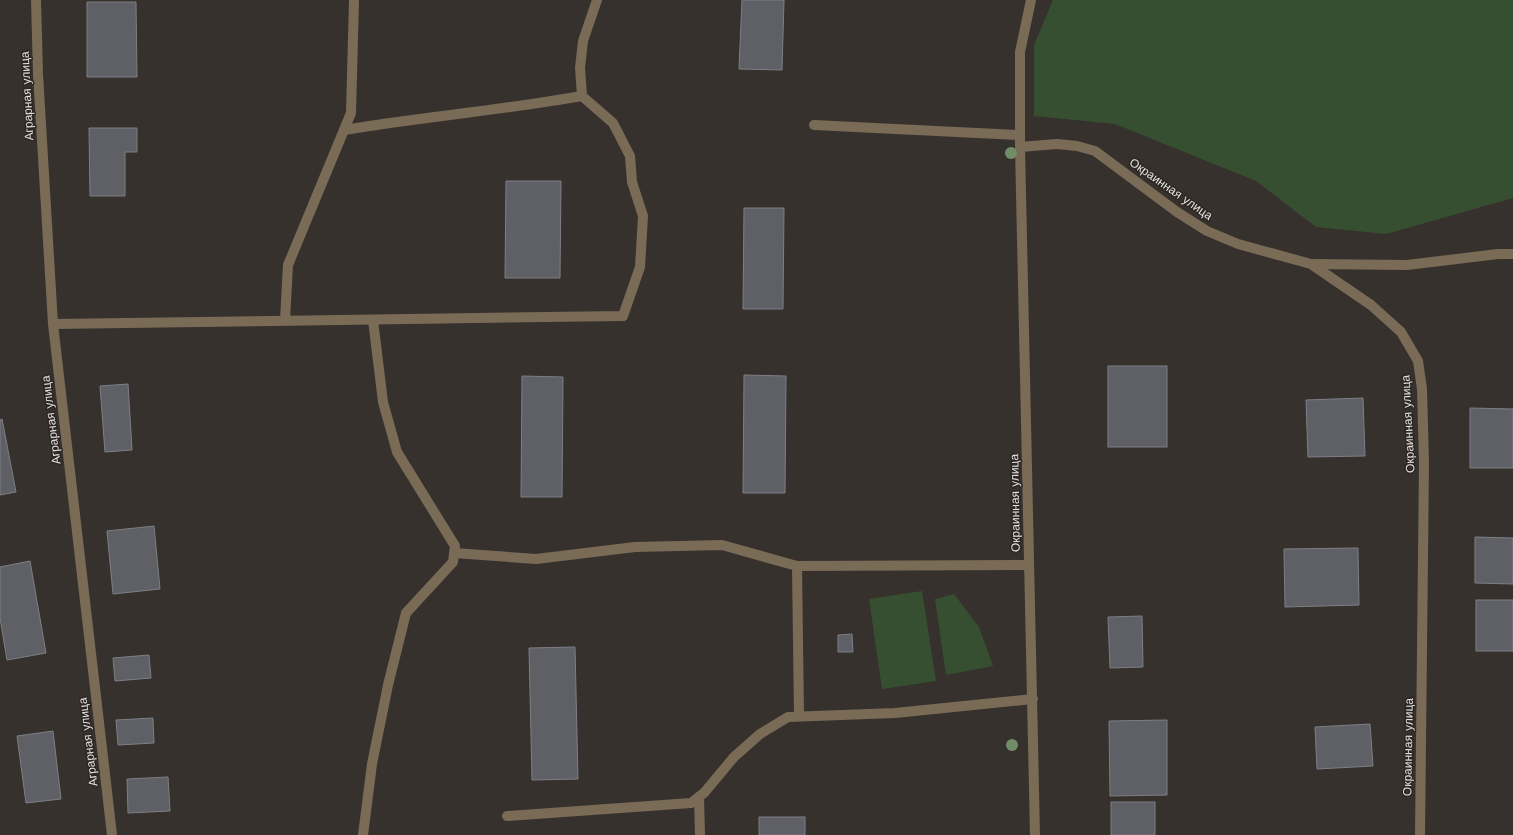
<svg xmlns="http://www.w3.org/2000/svg" width="1513" height="835" font-family="'Work Sans',sans-serif">
  <style>
    .green { fill: #364f31 }
    .building { fill: #5f6066; stroke: #7e7f85 }
    .lines { fill: none; stroke-linecap: round; stroke-linejoin: round }
    .minor { stroke: #7a6b56; stroke-width: 10 }
    .tree { fill: #718d67 }
    .labels { text-anchor: middle; stroke-width: 3; stroke-linejoin: round; paint-order: stroke }
    .street-label { font-size: 12px; fill: #e5e1df; stroke: #2d2724 }
  </style>
  <rect width="100%" height="100%" fill="#37312e"/>
  <g class="green">
    <polygon points="1053,0 1513,0 1513,198 1386,234 1316,227 1256,181 1115,124 1034,116 1034,45"/>
    <polygon points="922,591 936,681 882,689 869,599"/>
    <polygon points="954,594 979,627 993,666 946,675 935,599"/>
  </g>
  <g class="building">
    <polygon points="742,0 784,0 782,70 739,69"/>
    <polygon points="87,2 136,2 137,77 87,77"/>
    <polygon points="89,128 137,128 137,152 125,152 125,196 90,196"/>
    <polygon points="506,181 561,181 560,278 505,278"/>
    <polygon points="744,208 784,208 783,309 743,309"/>
    <rect x="1108" y="366" width="59" height="81"/>
    <polygon points="744,375 786,376 785,493 743,493"/>
    <polygon points="522,376 563,377 562,497 521,497"/>
    <polygon points="128,384 132,450 105,452 100,386"/>
    <polygon points="1363,398 1365,456 1308,457 1306,400"/>
    <polygon points="1470,408 1513,409 1513,468 1470,468"/>
    <polygon points="2,419 16,492 0,495 0,420"/>
    <polygon points="154,526 160,589 113,594 107,531"/>
    <polygon points="1475,537 1513,538 1513,584 1475,583"/>
    <polygon points="1358,548 1359,605 1285,607 1284,549"/>
    <polygon points="30,561 46,653 7,660 0,618 0,567"/>
    <rect x="1476" y="600" width="37" height="51"/>
    <polygon points="1142,616 1143,667 1110,668 1108,617"/>
    <polygon points="852,634 853,652 838,652 838,635"/>
    <polygon points="575,647 578,779 532,780 529,648"/>
    <polygon points="149,655 151,678 115,681 113,658"/>
    <polygon points="153,718 154,743 118,745 116,720"/>
    <polygon points="1167,720 1167,795 1110,796 1109,721"/>
    <polygon points="1370,724 1373,766 1317,769 1315,727"/>
    <polygon points="53,731 61,799 26,803 17,736"/>
    <polygon points="168,777 170,811 128,813 127,779"/>
    <rect x="1111" y="802" width="44" height="33"/>
    <rect x="759" y="817" width="46" height="18"/>
  </g>
  <g class="lines">
    <g class="minor">
      <polyline points="36,0 38,74 53,324 112,835"/>
      <polyline points="1031,0 1020,52 1020,147 1035,835"/>
      <polyline points="814,125 1020,135"/>
      <path d="M 344,130 C 423,117 503,110 582,96"/>
      <polyline points="1020,147 1057,144 1077,146 1095,151 1177,212 1207,231 1238,244 1311,264 1371,305 1401,332 1418,361 1422,389 1424,463 1420,835"/>
      <polyline points="1311,264 1407,265 1498,254 1513,254"/>
      <polyline points="285,320 288,265 351,113 354,0"/>
      <polyline points="53,324 623,316 640,267 643,216 632,182 630,156 613,123 582,96 580,68 583,41 597,0"/>
      <polyline points="454,553 536,559 635,547 722,545 797,566 1029,565"/>
      <polyline points="797,566 799,716"/>
      <polyline points="699,797 700,835"/>
      <polyline points="507,816 691,803 704,793 734,757 760,734 788,717 895,713 1033,699"/>
      <polyline points="363,835 372,764 388,685 406,613 453,562 455,546 397,452 383,402 373,320"/>
    </g>
  </g>
  <g class="tree">
    <circle cx="1011" cy="153" r="6"/>
    <circle cx="1012" cy="745" r="6"/>
  </g>
  <g class="labels">
    <g class="street-label">
      <text transform="translate(27 96) rotate(-93)" y="4">Аграрная улица</text>
      <text transform="translate(1171 189) rotate(35)" y="4">Окраинная улица</text>
      <text transform="translate(51 420) rotate(-97)" y="4">Аграрная улица</text>
      <text transform="translate(1408 424) rotate(-93)" y="4">Окраинная улица</text>
      <text transform="translate(1015 503) rotate(-91)" y="4">Окраинная улица</text>
      <text transform="translate(88 742) rotate(-97)" y="4">Аграрная улица</text>
      <text transform="translate(1408 747) rotate(-89)" y="4">Окраинная улица</text>
    </g>
  </g>
</svg>
